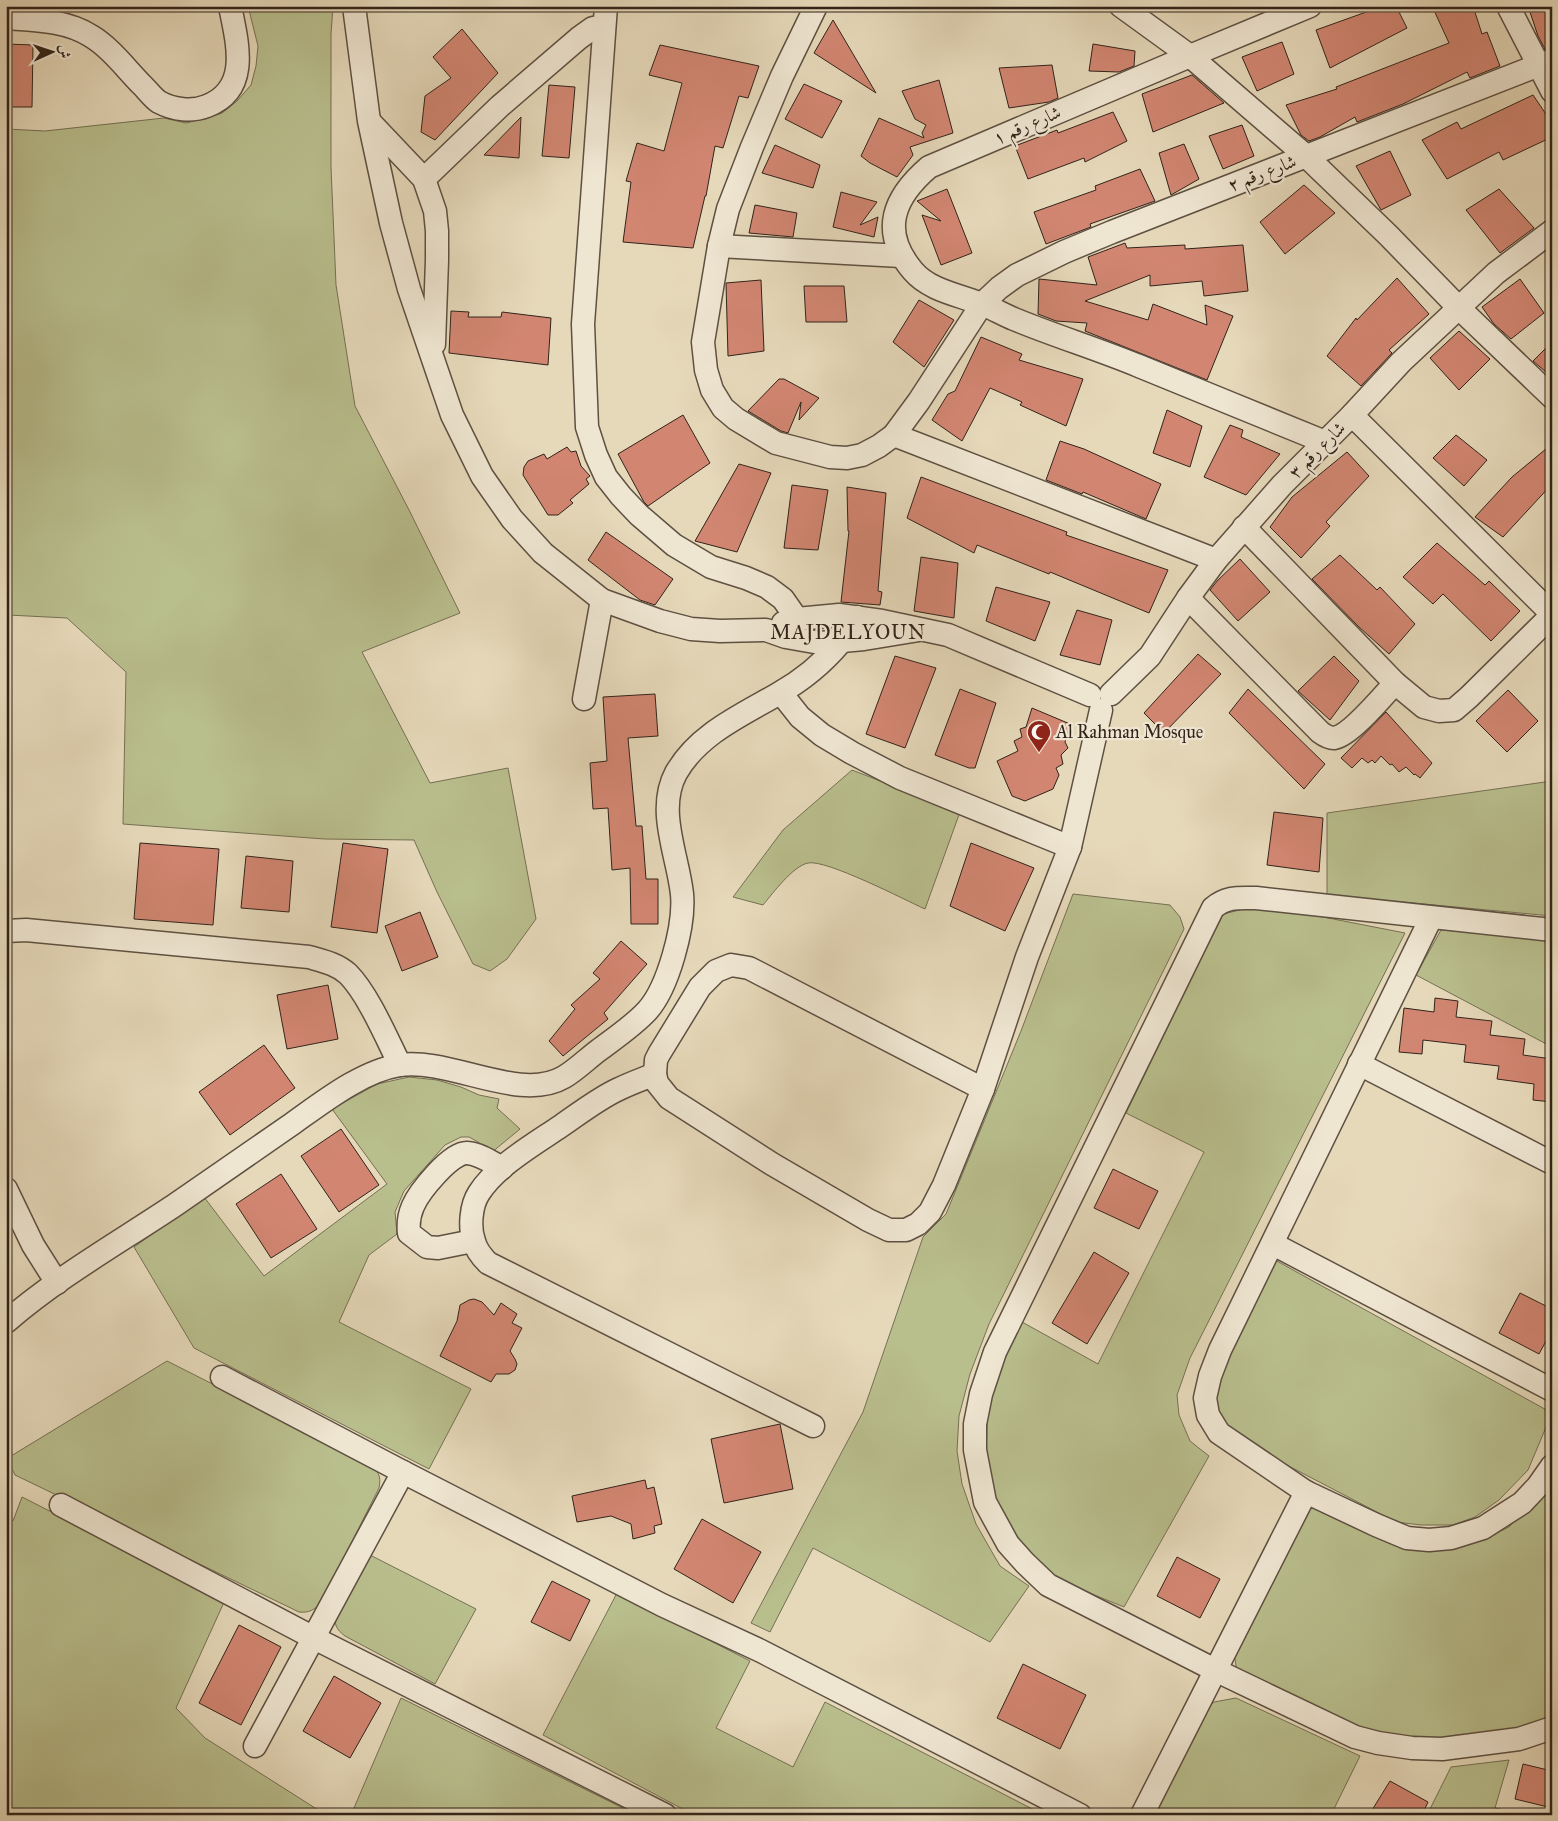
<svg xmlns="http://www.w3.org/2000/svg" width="1558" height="1821" font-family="'IM FELL Great Primer',Amiri,serif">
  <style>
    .green { fill: #b9be8d; stroke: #757054 }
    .building { fill: #d28672; stroke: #31231a }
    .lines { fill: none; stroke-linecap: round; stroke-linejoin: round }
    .minor-casing { stroke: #5e5042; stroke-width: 25 }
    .minor { stroke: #efe6d2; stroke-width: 22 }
    .labels { text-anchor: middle; stroke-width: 4.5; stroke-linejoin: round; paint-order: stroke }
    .street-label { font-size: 18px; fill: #31231a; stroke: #efe6d2 }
    .poi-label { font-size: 18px; fill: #31231a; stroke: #efe6d2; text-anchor: start }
    .quarter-label { font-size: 20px; letter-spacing: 1px; fill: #31231a; stroke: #efe6d2 }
  </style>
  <rect width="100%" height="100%" fill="#e6d9ba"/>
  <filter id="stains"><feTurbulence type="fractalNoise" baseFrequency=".004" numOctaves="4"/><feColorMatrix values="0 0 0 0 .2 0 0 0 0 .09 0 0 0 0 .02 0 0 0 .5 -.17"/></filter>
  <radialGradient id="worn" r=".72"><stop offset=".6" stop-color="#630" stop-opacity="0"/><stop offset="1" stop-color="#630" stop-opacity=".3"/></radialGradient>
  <g class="green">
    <polygon points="248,6 333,6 331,34 331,167 336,285 355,406 408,508 460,613 362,652 430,783 508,768 536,919 507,959 490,971 473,964 437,892 414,840 324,839 123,824 126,672 67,618 8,615 6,623 6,129 45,131 164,118 186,123 203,119 222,113 237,101 251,85 256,66 258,46"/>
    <path d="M 852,770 L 960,812 L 925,909 C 905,900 826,859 808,863 C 793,866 773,893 763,905 L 733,897 L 783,830 Z"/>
    <polygon points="1552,781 1552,916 1327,895 1327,813"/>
    <polygon points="1073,894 1170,905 1180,917 1184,929 989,1324 970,1374 959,1416 957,1451 962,1484 976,1524 1000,1566 1029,1586 990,1642 813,1548 770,1632 751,1623 863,1412 923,1237 946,1214 1021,1031"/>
    <polygon points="1277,908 1405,933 1190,1358 1177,1395 1179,1415 1190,1441 1209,1456 1124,1607 1055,1579 1026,1552 999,1513 986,1456 988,1400 998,1364 1022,1322 1098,1364 1204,1152 1126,1113 1223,914 1244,909"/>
    <polygon points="1441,930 1552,938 1552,1047 1416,975"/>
    <polygon points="409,1077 437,1080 461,1087 479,1095 499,1099 497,1108 520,1129 491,1153 478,1142 469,1137 461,1137 445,1145 404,1191 395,1212 397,1234 369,1255 339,1322 471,1389 429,1469 194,1348 134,1247 204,1197 264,1276 387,1184 332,1109 377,1084"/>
    <path d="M 6,1232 C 12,1249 14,1273 6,1288 Z"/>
    <polygon points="1275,1260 1552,1413 1528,1470 1499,1500 1475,1517 1453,1525 1421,1525 1396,1522 1235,1438 1211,1400 1228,1349"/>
    <path d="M 167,1361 L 367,1462 C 377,1471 382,1474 379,1488 L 321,1603 C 314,1610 309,1613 299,1612 L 15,1475 L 11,1467 L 11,1456 Z"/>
    <polygon points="1552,1476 1552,1718 1506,1733 1432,1740 1379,1735 1335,1723 1240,1675 1236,1666 1234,1652 1305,1509 1314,1508 1396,1544 1479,1541 1509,1527 1530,1505"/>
    <polygon points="22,1497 225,1600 176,1708 205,1738 326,1815 6,1815 6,1517 13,1521"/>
    <path d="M 370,1555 L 476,1609 L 435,1684 L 345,1636 C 336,1629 334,1625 336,1614 Z"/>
    <polygon points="617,1593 750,1661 716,1728 793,1767 825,1702 1044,1815 694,1815 543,1735"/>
    <polygon points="401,1698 637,1815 351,1815"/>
    <polygon points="1236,1698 1360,1756 1331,1815 1147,1815 1205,1710 1214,1702"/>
    <polygon points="1509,1760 1495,1808 1530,1815 1427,1815 1451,1767"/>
  </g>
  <g class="building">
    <polygon points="1383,6 1396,6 1407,28 1330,68 1316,30"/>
    <polygon points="1432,6 1473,6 1482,34 1487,32 1500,66 1470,78 1467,72 1403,104 1357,122 1355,117 1320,137 1309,141 1301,135 1286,105 1337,89 1336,87 1449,43"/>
    <polygon points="1528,6 1552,6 1552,47 1545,49 1538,36"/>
    <polygon points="833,20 876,93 814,53"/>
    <polygon points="462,29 498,73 435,140 421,132 425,96 451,78 433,57"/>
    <polygon points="1282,42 1294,74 1257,91 1242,57"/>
    <polygon points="6,44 33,45 32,107 6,107"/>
    <polygon points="1093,44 1135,51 1134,66 1119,72 1089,71"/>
    <polygon points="660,45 759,66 748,98 739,96 723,148 715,146 706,196 705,196 693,248 623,242 631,182 626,181 637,143 664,151 682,83 649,75"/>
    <polygon points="1052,65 1058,98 1049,102 1009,108 999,68"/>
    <polygon points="1192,75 1224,103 1153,132 1142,94"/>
    <polygon points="939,80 953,133 910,147 913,155 897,177 870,163 861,156 879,118 924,138 922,133 926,125 915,119 902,91"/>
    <polygon points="804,84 842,101 822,138 785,119"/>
    <polygon points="549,85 575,87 569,158 542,156"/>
    <polygon points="1533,95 1552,123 1552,137 1503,160 1499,152 1447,179 1422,140 1457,122 1461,129"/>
    <polygon points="1113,112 1127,141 1085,162 1084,158 1028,179 1015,146 1057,130 1058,133"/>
    <polygon points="521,117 519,158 484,155"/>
    <polygon points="1242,125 1254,156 1223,169 1209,136"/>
    <polygon points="1184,144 1199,179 1171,195 1159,153"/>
    <polygon points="775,145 820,165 813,188 762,173"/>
    <polygon points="1390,151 1411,195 1381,210 1356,166"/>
    <polygon points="1140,169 1155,201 1090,224 1091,227 1046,244 1034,212 1096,190 1095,186"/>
    <polygon points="1304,185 1335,213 1285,254 1260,222"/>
    <polygon points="947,189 972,253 941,265 922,215 941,221 917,201"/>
    <polygon points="1499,189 1534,228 1500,253 1466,210"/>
    <polygon points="841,192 877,202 860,225 878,217 874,237 833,227"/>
    <polygon points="755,205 797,213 793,237 749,233"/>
    <polygon points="1125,243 1127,248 1185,245 1185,249 1243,245 1248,291 1204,296 1202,281 1150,286 1150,275 1085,301 1148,320 1153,304 1207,325 1205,305 1233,316 1207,380 1085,331 1087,323 1056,321 1038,314 1039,279 1097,285 1088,257"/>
    <polygon points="1397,278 1429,314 1389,350 1392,353 1361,386 1327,356 1356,318 1357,320"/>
    <polygon points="1520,279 1544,313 1511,339 1494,324 1482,307"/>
    <polygon points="761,280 764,351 728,356 726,283"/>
    <polygon points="804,286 844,286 847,322 806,322"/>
    <polygon points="919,300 954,320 924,367 893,342"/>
    <polygon points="451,311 469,312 468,317 501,317 502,312 551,318 548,365 449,353"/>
    <polygon points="1459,331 1490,359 1459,390 1430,358"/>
    <polygon points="981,337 1022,354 1019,360 1083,379 1066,426 1020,405 1022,402 990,388 962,441 932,420 948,394 955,391"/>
    <polygon points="1552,342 1552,377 1533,361"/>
    <polygon points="779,379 784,379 819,398 799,420 801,402 788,433 781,431 748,411"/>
    <polygon points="1167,410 1202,426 1190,467 1153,453"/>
    <polygon points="683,415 710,463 648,506 644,502 618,454"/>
    <polygon points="1230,425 1243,430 1241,437 1280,454 1246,495 1204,477"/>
    <polygon points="1456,435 1487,460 1464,486 1433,458"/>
    <polygon points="1060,441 1084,449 1161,484 1146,519 1083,492 1082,494 1046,480"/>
    <polygon points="1552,444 1552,484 1503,537 1475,517 1512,477"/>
    <polygon points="567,447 571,452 576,451 581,466 590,476 586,479 589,484 570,500 573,503 558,515 548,515 523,475 524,467 528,461 544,454 547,459"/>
    <polygon points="1347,452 1369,476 1326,522 1330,526 1301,558 1270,527 1292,497"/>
    <polygon points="739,464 771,473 737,552 695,541"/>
    <polygon points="921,477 1067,532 1066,535 1168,570 1149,613 1050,572 1049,574 977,545 974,553 907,518"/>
    <polygon points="792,485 828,490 818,550 784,548"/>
    <polygon points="847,487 886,493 878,591 882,592 880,605 841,602 849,531 848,531"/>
    <polygon points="606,532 673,579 655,605 640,600 588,560"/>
    <polygon points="1437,543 1485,585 1489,581 1520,611 1491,641 1443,594 1433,604 1403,577"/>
    <polygon points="1340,555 1377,590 1380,587 1415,624 1389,654 1359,627 1312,579"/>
    <polygon points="921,557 958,563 954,618 914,611"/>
    <polygon points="1240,559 1270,592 1238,621 1210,590 1218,580"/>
    <polygon points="996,587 1050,602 1035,641 986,621"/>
    <polygon points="1077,610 1112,620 1100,665 1060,655"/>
    <polygon points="1198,654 1221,674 1164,733 1144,713"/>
    <polygon points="895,656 936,668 905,748 866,734"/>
    <polygon points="1334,656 1359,681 1330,720 1298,691"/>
    <polygon points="960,689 996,703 975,768 969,768 935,755"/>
    <polygon points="1248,689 1325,764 1304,789 1229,713"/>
    <polygon points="1508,690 1538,721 1507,752 1476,721"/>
    <polygon points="655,694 658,736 628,738 636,826 642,826 646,879 658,879 658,924 631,924 630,868 612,870 608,808 593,809 590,763 607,761 603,697"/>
    <polygon points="1032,708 1070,724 1065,742 1068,748 1061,755 1063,764 1056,768 1059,775 1053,789 1025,801 1012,796 997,761 1018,751 1014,741 1022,737 1020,729 1026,727"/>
    <polygon points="1386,712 1432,763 1420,778 1415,774 1414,775 1406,767 1399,772 1392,764 1390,765 1381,756 1375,763 1372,760 1368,763 1362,758 1352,768 1341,758"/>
    <polygon points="1274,812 1323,818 1319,872 1267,865"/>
    <polygon points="140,843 219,849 213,925 134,919"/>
    <polygon points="343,843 388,849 377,933 331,927"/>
    <polygon points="971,843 1034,868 1005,931 950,906"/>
    <polygon points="246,856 293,861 289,912 241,908"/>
    <polygon points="420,912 438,957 402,971 385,926"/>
    <polygon points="621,941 647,964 604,1013 608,1019 563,1056 549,1041 575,1009 571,1005 600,979 593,973"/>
    <polygon points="328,985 338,1039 287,1049 277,995"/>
    <polygon points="1435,998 1458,1001 1456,1017 1492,1021 1490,1035 1525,1039 1523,1055 1552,1059 1552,1102 1533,1100 1534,1084 1497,1079 1499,1066 1464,1062 1466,1045 1423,1040 1422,1054 1399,1052 1404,1008 1434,1012"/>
    <polygon points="264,1045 295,1088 230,1135 199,1092"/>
    <polygon points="341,1129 379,1185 339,1212 301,1156"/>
    <polygon points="1113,1169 1158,1191 1139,1229 1094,1208"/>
    <polygon points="281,1174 317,1229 271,1258 236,1204"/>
    <polygon points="1094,1252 1129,1273 1087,1344 1052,1323"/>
    <polygon points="1520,1293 1552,1309 1552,1330 1539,1354 1499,1333"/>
    <polygon points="474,1299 482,1302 494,1315 501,1303 517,1314 512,1323 522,1328 510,1351 515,1359 517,1364 515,1370 509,1374 496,1374 491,1382 440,1356 457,1321 460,1305 469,1300"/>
    <polygon points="780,1424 793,1489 724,1503 711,1439"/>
    <polygon points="645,1480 647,1489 654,1487 662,1524 654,1526 655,1533 633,1539 631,1524 611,1516 577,1522 572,1496"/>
    <polygon points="702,1519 761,1552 733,1603 674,1569"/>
    <polygon points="1177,1557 1220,1579 1200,1618 1157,1596"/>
    <polygon points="552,1581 590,1600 570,1641 531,1622"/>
    <polygon points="239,1625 281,1647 241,1725 199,1703"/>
    <polygon points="1023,1664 1086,1695 1060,1749 997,1718"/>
    <polygon points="334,1676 381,1703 350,1758 303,1731"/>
    <polygon points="1523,1764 1552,1771 1552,1808 1515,1799"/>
    <polygon points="1390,1781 1428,1802 1422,1815 1369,1815"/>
  </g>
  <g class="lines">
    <g class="minor-casing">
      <g id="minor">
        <polyline points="354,6 369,121 391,223 409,289 452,415 482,476 512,519 543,553 602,600 660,621 691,629 720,631 766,630 786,637 820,643 864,639 919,630"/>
        <polyline points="606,6 583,324 587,427 596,455 606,477 621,496 639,515 674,545 711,567 746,578 767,587 783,599 797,619"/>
        <polyline points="816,6 782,76 752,147 728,209 719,246 703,342 706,370 712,390 723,408 736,419 776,443 830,457 847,458 862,455 879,446 894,435 919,401 982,304 999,288 1017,275 1064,252 1112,232 1552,60"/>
        <polyline points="1121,6 1190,56 1306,156 1388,235 1459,308 1552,397"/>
        <path d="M 1310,6 L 1190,56 L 929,167 C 894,197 879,231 913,271 C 930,291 960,295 984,305 C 994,309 1004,315 1014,319 C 1055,336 1098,349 1139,366 C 1201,391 1263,417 1325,442"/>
        <polyline points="1508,6 1552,91"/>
        <path d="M 6,18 C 34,20 66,20 91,36 C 111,48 127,70 143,86 C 148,91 153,98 159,102 C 174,110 192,112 207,106 C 251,89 237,42 230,6"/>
        <polyline points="370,122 424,179 435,211 437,231 437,260 434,344"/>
        <polyline points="424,179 500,106 579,38 593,28 604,26"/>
        <polyline points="719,246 901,256"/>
        <polyline points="1352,415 1552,614"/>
        <polyline points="894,435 1216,560"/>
        <polyline points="1244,527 1395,683 1424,707 1439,711 1454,710 1469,697 1552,615"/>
        <path d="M 1188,598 L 1320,732 C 1324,735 1329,738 1334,738 C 1350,736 1384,695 1395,683"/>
        <polyline points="783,623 797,619 839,615 882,621 948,635 1090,695"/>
        <polyline points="781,693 800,717 822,735 852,753 900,778 1070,847"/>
        <polyline points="1111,694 1150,656 1188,598 1216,560 1282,485 1352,415 1401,362 1496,273 1552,231"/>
        <polyline points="584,699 602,600"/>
        <polyline points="1431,918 1220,1350 1210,1376 1205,1398 1208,1415 1219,1433 1306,1492 1376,1525 1407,1538 1429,1540 1451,1538 1483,1528 1522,1503 1538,1486 1552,1466"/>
        <path d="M 1552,930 L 1256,898 C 1239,898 1227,896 1213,908 L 995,1352 L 981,1394 L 975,1424 L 975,1450 L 985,1502 L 1008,1544 L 1025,1563 L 1048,1585 L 1215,1670 L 1355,1737 L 1378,1743 L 1412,1748 L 1442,1749 L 1519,1739 L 1552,1728"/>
        <path d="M 6,931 L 26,930 L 309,957 C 323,961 337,964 348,974 C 368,994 387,1039 400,1065"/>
        <polygon points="731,965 749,968 983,1089 944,1185 930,1212 918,1224 906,1230 889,1230 868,1220 772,1164 669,1098 657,1083 655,1074 656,1060 659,1054 700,987 716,971"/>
        <polyline points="1359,1064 1552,1163"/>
        <path d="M 655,1074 C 643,1079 631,1083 619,1089 C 599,1098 580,1113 561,1126 C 536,1143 496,1166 479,1193 C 471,1205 469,1227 474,1241 C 476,1250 482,1257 488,1263 L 813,1426"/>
        <polyline points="983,1089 1027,957 1070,847 1101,710"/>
        <polyline points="6,1189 33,1245 57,1283"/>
        <path d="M 473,1241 L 438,1248 L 427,1247 L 409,1233 C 408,1224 409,1215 413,1206 C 419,1192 451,1152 467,1153 C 480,1154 491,1162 502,1168"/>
        <polyline points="1273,1244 1552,1390"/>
        <path d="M 6,1322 C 58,1277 118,1243 175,1205 C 214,1178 253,1151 292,1124 C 323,1102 362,1071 400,1065 C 451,1058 520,1103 564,1077 C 576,1070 587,1059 599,1050 C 615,1038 633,1026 647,1011 C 668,988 685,926 682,894 C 678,856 656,810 676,773 C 698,734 742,715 778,694 C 801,681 823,663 840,643 C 847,635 852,626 857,617"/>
        <polyline points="222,1377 403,1472 662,1605 761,1651 1080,1815"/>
        <polyline points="61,1505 314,1638 665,1815"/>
        <polyline points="255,1746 403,1472"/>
        <polyline points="1142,1815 1306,1492"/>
      </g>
    </g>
    <use href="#minor" class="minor"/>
  </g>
  <defs>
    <g id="mosque-pin" transform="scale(1.25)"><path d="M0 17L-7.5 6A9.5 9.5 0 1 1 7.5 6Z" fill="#8f2418" stroke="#efe6d2"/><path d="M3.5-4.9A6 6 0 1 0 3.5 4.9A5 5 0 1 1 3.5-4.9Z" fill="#fff"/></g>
  </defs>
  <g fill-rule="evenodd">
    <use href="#mosque-pin" x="1039" y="732"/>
  </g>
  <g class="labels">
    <g class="street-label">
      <text transform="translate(1027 125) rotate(-23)" y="6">شارع رقم ١</text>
      <text transform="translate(1262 173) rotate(-21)" y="6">شارع رقم ٢</text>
      <text transform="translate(1317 450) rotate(-45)" y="6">شارع رقم ٣</text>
    </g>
    <g class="poi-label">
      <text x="1056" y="738">Al Rahman Mosque</text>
    </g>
    <g class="quarter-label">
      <text x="848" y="639">MAJDELYOUN</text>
    </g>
  </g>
  <rect width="1558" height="1821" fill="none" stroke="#e6d9ba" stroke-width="25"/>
  <rect x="8" y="8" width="1543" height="1806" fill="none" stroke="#31231a" stroke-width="2.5"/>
  <rect x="12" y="12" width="1533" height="1796" fill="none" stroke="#31231a"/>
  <g transform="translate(52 52) rotate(87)" stroke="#efe6d2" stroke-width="4" paint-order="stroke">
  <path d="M0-4L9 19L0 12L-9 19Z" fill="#31231a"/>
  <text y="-8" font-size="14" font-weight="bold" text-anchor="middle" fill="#31231a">ش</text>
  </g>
  <rect width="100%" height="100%" filter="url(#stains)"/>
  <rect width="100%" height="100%" fill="url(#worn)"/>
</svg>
